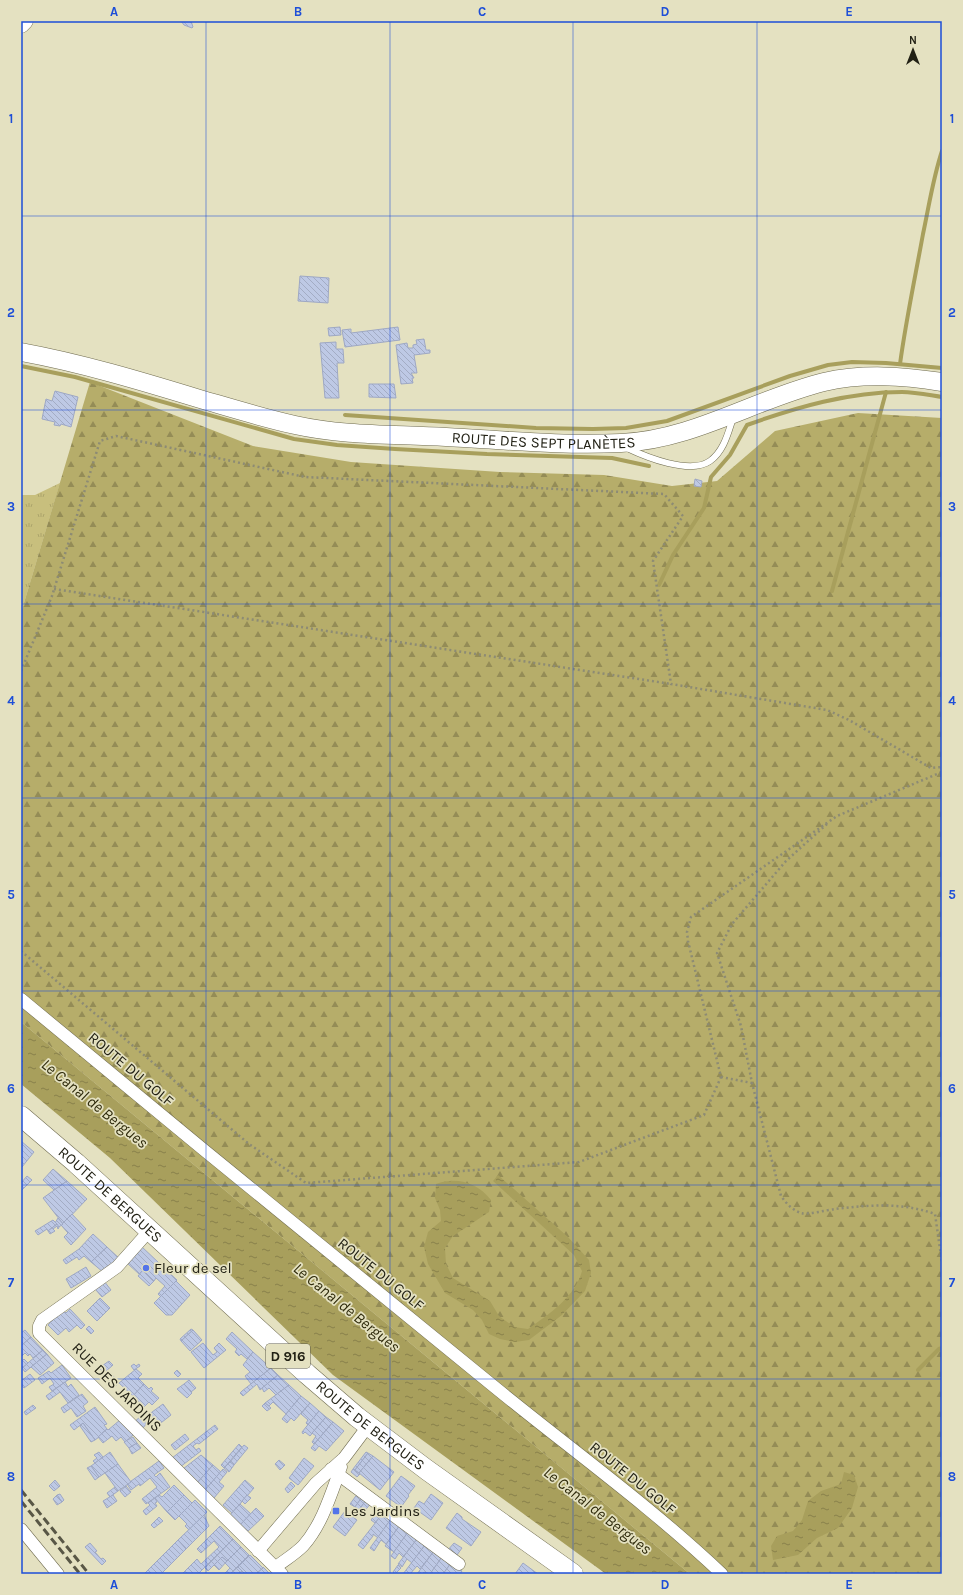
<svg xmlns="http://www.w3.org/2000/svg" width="963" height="1595" font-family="Karla,sans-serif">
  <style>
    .grass { fill: url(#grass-tufts) }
    .forest { fill: url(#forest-firs) }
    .water { fill: url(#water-ripples) }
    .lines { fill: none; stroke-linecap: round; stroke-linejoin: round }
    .stream { stroke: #a89f5c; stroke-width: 4 }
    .building { fill: url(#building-back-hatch); stroke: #9ea8c4 }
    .service-casing { stroke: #716d51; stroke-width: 7 }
    .minor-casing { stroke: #716d51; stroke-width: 13 }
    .tertiary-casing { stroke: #716d51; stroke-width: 17 }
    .secondary-casing { stroke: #716d51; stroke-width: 19 }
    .primary-casing { stroke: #716d51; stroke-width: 21 }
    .path { stroke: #8d8b74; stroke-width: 2.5; stroke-dasharray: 2 3; stroke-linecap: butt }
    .service { stroke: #fff; stroke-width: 6 }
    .minor { stroke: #fff; stroke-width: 12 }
    .tertiary { stroke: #fff; stroke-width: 16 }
    .secondary { stroke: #fff; stroke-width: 18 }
    .primary { stroke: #fff; stroke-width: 20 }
    .rail { stroke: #595746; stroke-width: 3; stroke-dasharray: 8 4; stroke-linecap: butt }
    .grid { fill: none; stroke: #1d4ed8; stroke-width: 1; stroke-opacity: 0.55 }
    .poi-dot { fill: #5374e9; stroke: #e4e1c1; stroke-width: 1.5 }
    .labels { text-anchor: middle; stroke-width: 3.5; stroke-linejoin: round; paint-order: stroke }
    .shield { fill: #e4e1c1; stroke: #5c5b49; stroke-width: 1 }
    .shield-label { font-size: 14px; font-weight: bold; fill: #222115 }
    .street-label { font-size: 15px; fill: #222115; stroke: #e4e1c1 }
    .poi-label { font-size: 15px; fill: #222115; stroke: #e4e1c1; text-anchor: start }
    .water-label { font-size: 16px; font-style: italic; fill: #302c0d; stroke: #e4e1c1 }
    .neatline { fill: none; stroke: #1d4ed8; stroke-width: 1.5 }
    .grid-label { font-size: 13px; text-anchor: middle; font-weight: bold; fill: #1d4ed8 }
  </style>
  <defs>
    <pattern id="grass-tufts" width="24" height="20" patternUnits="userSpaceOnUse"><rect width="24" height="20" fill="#c8bf7d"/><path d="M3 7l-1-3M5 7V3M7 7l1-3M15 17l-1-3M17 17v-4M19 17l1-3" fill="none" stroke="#aca46b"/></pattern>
    <pattern id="forest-firs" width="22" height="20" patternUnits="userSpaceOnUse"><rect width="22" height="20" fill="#b6ad6a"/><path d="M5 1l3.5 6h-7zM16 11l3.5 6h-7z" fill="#948c56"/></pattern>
    <pattern id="water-ripples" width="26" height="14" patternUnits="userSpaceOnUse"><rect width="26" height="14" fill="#a89f5c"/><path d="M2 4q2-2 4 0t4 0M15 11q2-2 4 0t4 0" fill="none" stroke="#88814b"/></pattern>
    <pattern id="building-back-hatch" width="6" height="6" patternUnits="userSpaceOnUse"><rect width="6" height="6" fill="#bec9e5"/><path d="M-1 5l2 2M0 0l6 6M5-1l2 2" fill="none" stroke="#a3acc4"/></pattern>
  </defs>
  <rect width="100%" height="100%" fill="#e4e1c1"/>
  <polygon class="grass" points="60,483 21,613 21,495 35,495"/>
  <polygon class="forest" points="90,382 253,446 351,462 500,472 604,475 672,486 717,481 775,431 858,413 942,418 942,1574 690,1574 21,1022 21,613"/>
  <g class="water">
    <polygon points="21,1022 690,1574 606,1574 333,1375 110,1158 21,1084"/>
    <path d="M 498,1175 L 568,1237 L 589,1260 L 591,1273 L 585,1291 L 562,1315 L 529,1340 L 515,1342 L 500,1339 L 489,1334 L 482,1320 L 473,1310 L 445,1293 L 428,1264 L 424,1247 L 428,1232 L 441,1221 L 440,1210 L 435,1198 L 436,1184 C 457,1176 478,1183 491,1200 L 489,1212 L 453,1236 L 445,1248 L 446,1264 L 453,1278 L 490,1301 L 499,1316 L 514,1327 L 528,1329 C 549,1314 575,1297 582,1271 L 574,1255 L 493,1181 Z"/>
    <polygon points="844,1472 854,1475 858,1487 852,1508 838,1528 817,1538 798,1555 773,1560 771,1546 777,1536 793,1531 802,1520 808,1501 821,1491 841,1484"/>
  </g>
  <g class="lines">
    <g class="stream">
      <path d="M 900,364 C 906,320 915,278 923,234 C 929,206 933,178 942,151"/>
      <polyline points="21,366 75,377 294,439 337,445 395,449 487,454 612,458 649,466"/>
      <polyline points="345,415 536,428 593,429 626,428 667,421 790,376 828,365 852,362 886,363 942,368"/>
      <path d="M 659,585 L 673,555 L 704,508 L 711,477 L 730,455 L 747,425 C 797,407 849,392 902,392 C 915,392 929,395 942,397"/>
      <polyline points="832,591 886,392"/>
      <polyline points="918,1370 939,1349 942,1348"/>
    </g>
  </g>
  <g class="building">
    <polygon points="181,21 191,21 193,27 192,28 184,25"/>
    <polygon points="300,276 329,278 328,303 298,301"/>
    <polygon points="340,327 341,335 329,336 328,328"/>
    <polygon points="398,327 400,340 345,347 342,330 351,329 351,333"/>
    <polygon points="424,339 426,350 430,350 430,353 414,355 417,373 411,373 414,378 412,378 413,383 401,384 396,345 407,343 408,348 413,348 413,345 417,344 416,340"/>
    <polygon points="336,342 336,349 343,349 344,363 337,363 339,398 325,398 320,343"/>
    <polygon points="369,384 394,384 396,398 369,397"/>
    <polygon points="55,391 78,397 71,427 61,424 60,426 54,425 55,422 42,419 46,399 52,401"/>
    <polygon points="695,479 702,481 701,487 694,486"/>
    <polygon points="21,1141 34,1152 22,1167 21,1166"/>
    <polygon points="53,1169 67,1181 54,1190 43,1180"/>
    <polygon points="27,1176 32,1180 21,1191 21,1183"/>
    <polygon points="67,1181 87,1199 63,1224 43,1198"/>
    <polygon points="72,1214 86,1229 71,1245 64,1237 68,1233 61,1225"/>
    <polygon points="58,1218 63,1224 59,1227 55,1223"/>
    <polygon points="53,1220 57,1224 48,1231 47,1229 38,1235 35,1231"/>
    <polygon points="57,1224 59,1227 58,1229 57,1226 53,1229 55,1231 50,1234 48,1231"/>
    <polygon points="93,1234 107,1247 91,1262 84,1256 79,1260 77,1257 66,1264 63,1260 79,1249"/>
    <polygon points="141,1246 177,1280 161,1297 158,1294 165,1286 156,1278 154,1281 143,1270 139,1274 127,1263"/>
    <polygon points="107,1247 120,1259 103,1272 91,1262"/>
    <polygon points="86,1267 91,1276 71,1288 66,1279"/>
    <polygon points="143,1270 154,1281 149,1286 138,1276"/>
    <polygon points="104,1281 111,1290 102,1297 95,1289"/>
    <polygon points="176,1281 190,1295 172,1315 166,1315 154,1303"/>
    <polygon points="100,1298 110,1308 97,1321 87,1311"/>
    <polygon points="70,1309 85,1325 81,1329 77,1325 69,1332 66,1328 58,1335 48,1325 63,1310 66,1313"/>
    <polygon points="89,1326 94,1331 91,1334 86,1329"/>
    <polygon points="191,1329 193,1330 181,1341 180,1339"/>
    <polygon points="25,1330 31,1337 21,1346 21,1333"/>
    <polygon points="193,1330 202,1340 190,1351 181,1341"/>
    <polygon points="232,1332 253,1352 247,1359 241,1354 239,1356 235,1352 237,1349 226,1339"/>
    <polygon points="31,1337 43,1350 33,1358 30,1354 28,1356 25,1353 22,1356 21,1346"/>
    <polygon points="203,1343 213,1355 217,1352 214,1348 219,1343 226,1350 204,1368 191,1352"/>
    <polygon points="43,1350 47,1354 25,1372 22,1368"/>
    <polygon points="253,1352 271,1368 251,1384 245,1376 250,1372 243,1365"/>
    <polygon points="47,1354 54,1363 40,1375 31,1367"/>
    <polygon points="24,1359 28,1363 22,1368 21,1362"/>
    <polygon points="109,1361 113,1365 104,1373 99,1368"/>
    <polygon points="134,1364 136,1366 139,1364 140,1366 134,1370 131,1366"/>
    <polygon points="62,1365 71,1378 52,1391 49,1387 54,1384 50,1378 42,1384 38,1378 49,1371 51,1373"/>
    <polygon points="271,1368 278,1375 260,1390 257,1384 243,1396 240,1393 242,1391"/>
    <polygon points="136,1369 142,1374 138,1378 144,1384 133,1396 119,1383"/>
    <polygon points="177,1370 181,1374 178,1377 174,1373"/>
    <polygon points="110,1372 114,1377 106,1384 102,1379"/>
    <polygon points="30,1374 35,1380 24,1388 21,1384 21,1381"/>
    <polygon points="278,1375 289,1385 276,1395 269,1388 264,1392 262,1388"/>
    <polygon points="114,1377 119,1383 112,1389 107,1383"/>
    <polygon points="189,1380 196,1388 191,1392 184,1384"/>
    <polygon points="65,1382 68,1387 71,1384 79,1395 68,1403 60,1392 49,1400 46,1396"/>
    <polygon points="144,1384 149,1389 151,1387 153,1389 151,1391 159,1398 152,1405 149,1402 144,1407 133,1396"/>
    <polygon points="184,1384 192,1393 187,1398 177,1389"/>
    <polygon points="289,1385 301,1396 286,1414 273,1402 269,1406 265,1403"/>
    <polygon points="82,1394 88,1402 83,1406 86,1411 77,1417 71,1408 64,1413 61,1408"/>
    <polygon points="301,1396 310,1403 294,1421 291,1418 287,1423 282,1419"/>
    <polygon points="265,1403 271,1408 267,1411 262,1406"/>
    <polygon points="310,1403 319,1411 308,1425 306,1423 308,1420 301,1414"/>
    <polygon points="163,1404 171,1415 157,1426 148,1415"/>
    <polygon points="33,1405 36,1408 26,1415 24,1412"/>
    <polygon points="95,1407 107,1424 104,1425 107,1429 102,1433 103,1434 95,1440 83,1423 74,1430 70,1425"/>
    <polygon points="319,1411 326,1417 310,1436 305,1432 303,1434 302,1432"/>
    <polygon points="140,1417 147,1423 142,1429 134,1422"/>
    <polygon points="326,1417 333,1422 314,1444 312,1442 316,1436 312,1433"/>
    <polygon points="120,1420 133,1435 125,1442 121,1437 116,1441 112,1436 103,1443 98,1437 107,1429 108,1430"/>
    <polygon points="333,1422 344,1431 326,1451 319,1446 315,1451 311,1448"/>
    <polygon points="83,1423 95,1440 91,1442 80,1426"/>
    <polygon points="215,1425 218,1429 199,1444 197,1443 193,1446 196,1450 199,1448 201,1451 180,1467 172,1458"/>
    <polygon points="185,1434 189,1439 175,1450 171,1445"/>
    <polygon points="133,1437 137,1443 129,1448 124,1442"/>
    <polygon points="137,1443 141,1448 132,1454 129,1448"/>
    <polygon points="239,1444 242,1447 224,1468 221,1465"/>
    <polygon points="244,1445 248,1448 234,1465 230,1462"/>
    <polygon points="99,1452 103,1457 95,1463 93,1461 97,1458 94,1455"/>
    <polygon points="110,1452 118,1464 99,1477 91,1466"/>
    <polygon points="366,1452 368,1453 355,1470 353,1469"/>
    <polygon points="368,1453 373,1456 359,1473 355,1470"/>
    <polygon points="201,1455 213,1465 197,1483 183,1469"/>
    <polygon points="373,1456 394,1472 380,1490 359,1473"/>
    <polygon points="304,1458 314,1466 298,1485 289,1478"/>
    <polygon points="279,1460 285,1465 280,1470 275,1464"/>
    <polygon points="159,1461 164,1468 154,1475 156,1477 160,1473 170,1487 146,1504 142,1499 157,1487 150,1478 140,1486 139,1484 131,1490 127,1484"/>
    <polygon points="230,1462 234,1465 229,1472 224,1468"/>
    <polygon points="118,1464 131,1482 118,1491 105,1473"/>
    <polygon points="213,1465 221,1472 205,1490 197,1483"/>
    <polygon points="91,1466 99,1477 95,1480 87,1468"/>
    <polygon points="223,1469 227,1472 219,1482 224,1486 214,1498 205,1490"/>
    <polygon points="353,1469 360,1474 357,1477 351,1472"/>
    <polygon points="401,1476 415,1486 408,1495 409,1496 401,1507 386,1496"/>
    <polygon points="55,1480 60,1486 54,1491 49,1486"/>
    <polygon points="245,1480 254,1488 232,1513 223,1505"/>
    <polygon points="291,1482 295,1486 288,1493 285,1489"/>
    <polygon points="174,1485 184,1495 167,1512 155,1498 159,1495 162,1497"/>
    <polygon points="126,1486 131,1492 125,1497 120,1491"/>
    <polygon points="115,1487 118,1491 110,1497 107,1493"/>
    <polygon points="358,1493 362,1497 355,1507 350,1504"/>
    <polygon points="60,1494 64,1500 62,1502 57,1495"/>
    <polygon points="431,1494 443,1503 431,1520 414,1508 419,1501 424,1504"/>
    <polygon points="57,1495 62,1502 57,1505 53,1499"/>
    <polygon points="113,1495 117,1501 107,1508 103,1501"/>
    <polygon points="184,1495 192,1503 175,1520 167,1512"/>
    <polygon points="247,1495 251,1498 245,1504 242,1501"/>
    <polygon points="362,1497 366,1500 359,1510 355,1507"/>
    <polygon points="155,1498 157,1502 155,1503 157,1506 146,1515 143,1511 150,1505 148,1503"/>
    <polygon points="195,1500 207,1512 189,1530 185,1526 187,1524 179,1516"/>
    <polygon points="366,1500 371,1503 363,1513 359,1510"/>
    <polygon points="240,1504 251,1514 240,1525 229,1516"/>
    <polygon points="256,1508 264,1516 248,1531 240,1525"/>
    <polygon points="378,1510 383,1513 375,1523 371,1520"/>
    <polygon points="345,1511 357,1520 345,1536 333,1527"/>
    <polygon points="383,1513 391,1519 378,1538 373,1534 373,1536 363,1549 358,1545"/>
    <polygon points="457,1513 462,1517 462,1519 481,1532 471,1546 446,1528"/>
    <polygon points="204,1515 209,1526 186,1549 178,1540"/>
    <polygon points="159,1517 163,1521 154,1528 151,1525"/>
    <polygon points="391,1519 400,1525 386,1544 381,1540 374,1551 370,1548"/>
    <polygon points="400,1525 408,1532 394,1552 385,1546"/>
    <polygon points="220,1526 233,1539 198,1574 182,1574 197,1559 201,1564 219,1547 214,1541 201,1553 197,1549"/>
    <polygon points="408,1532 417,1539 403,1557 399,1553 395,1559 391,1556"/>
    <polygon points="233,1539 241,1547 227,1561 222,1557 208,1571 205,1568"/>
    <polygon points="417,1539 425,1545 412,1563 407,1559 402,1567 398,1564"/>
    <polygon points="178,1540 186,1549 161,1574 144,1574"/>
    <polygon points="90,1543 97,1551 95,1552 101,1559 103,1558 106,1561 102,1565 85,1547"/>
    <polygon points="454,1543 462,1548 457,1555 454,1556 447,1551"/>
    <polygon points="425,1545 434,1551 420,1569 417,1566 410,1574 403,1574"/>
    <polygon points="241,1547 249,1555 230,1574 224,1574 230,1568 225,1563"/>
    <polygon points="434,1551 442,1557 430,1574 424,1572 422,1574 417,1574"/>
    <polygon points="250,1555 263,1568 256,1574 245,1574 238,1567"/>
    <polygon points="222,1557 227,1561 219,1570 214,1565"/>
    <polygon points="442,1557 451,1563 443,1574 430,1574"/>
    <polygon points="451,1563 462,1571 460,1574 443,1574"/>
    <polygon points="523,1563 538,1574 515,1574"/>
    <polygon points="398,1565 401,1568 395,1574 393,1572"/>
    <polygon points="238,1567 242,1571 238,1574 230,1574"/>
    <polygon points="263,1567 270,1574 256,1574 263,1568"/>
  </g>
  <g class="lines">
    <g class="service-casing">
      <path id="service" d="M 627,448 C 646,457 690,475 710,461 C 724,451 728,433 733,418"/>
    </g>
    <g class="minor-casing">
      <g id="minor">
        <path d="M 21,999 C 175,1127 331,1254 486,1380 C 565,1445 648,1504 722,1574"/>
        <polyline points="150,1230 117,1267 42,1320 39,1326 39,1333 282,1574"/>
        <polyline points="331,1469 459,1564"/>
        <polyline points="21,1529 58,1574"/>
        <polyline points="258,1551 316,1483 344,1458 368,1426"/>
        <path d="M 276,1567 C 285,1560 295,1554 303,1546 C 322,1525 331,1494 341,1467"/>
      </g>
    </g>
    <g class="tertiary-casing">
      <polyline id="tertiary" points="21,25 25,21"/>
    </g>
    <g class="secondary-casing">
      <g id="secondary">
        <path id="s1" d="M 21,352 C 81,363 141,381 200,399 C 231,408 263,418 295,425 C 344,436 396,434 446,437 C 504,440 563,446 621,443 C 693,440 755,399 824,382 C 863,373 903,376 942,382"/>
      </g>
    </g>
    <g class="primary-casing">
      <g id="primary">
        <path id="s2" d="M 21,1116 L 76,1163 L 307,1374 L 357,1417 L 427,1470 L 573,1574"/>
      </g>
    </g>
    <g class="path">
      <polyline points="54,589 671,684"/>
      <polyline points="21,671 52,596 100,441 116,436 305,477 664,494 683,516 653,561 671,684 827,710 849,720 931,768 942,767"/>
      <path d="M 827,824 L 786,861 L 732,924 L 717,953 L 741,1026 L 752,1083 L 781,1196 C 786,1203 792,1210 801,1213 C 809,1215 826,1210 835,1209 C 870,1205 901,1202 935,1214 L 942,1263"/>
      <polyline points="21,951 249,1144 306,1183 579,1162 704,1115 721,1077 688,941 687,932 691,917 837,816 942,772"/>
      <polyline points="721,1077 752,1083"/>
    </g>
    <use href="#service" class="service"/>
    <use href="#minor" class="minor"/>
    <use href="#tertiary" class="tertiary"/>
    <use href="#secondary" class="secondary"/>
    <use href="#primary" class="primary"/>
    <g class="rail">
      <polyline points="21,1490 89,1574"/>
      <polyline points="21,1501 80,1574"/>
    </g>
  </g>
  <path class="grid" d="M 206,21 L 206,1574M 390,21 L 390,1574M 573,21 L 573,1574M 757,21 L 757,1574M 21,216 L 942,216M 21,410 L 942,410M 21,604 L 942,604M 21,798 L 942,798M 21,991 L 942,991M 21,1185 L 942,1185M 21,1379 L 942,1379"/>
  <g class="poi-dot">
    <circle cx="146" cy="1268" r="4"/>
    <rect x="332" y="1507" width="8" height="8" rx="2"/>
  </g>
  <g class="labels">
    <rect class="shield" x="266" y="1344" width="44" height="24" rx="3"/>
    <g class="shield-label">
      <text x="288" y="1361">D 916</text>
    </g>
    <g class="street-label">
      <text dy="5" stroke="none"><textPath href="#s1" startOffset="533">ROUTE DES SEPT PLANÈTES</textPath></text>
      <text transform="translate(131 1069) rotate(40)" y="5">ROUTE DU GOLF</text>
      <text dy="5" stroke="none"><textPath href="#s2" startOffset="119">ROUTE DE BERGUES</textPath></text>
      <text transform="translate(381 1274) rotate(39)" y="5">ROUTE DU GOLF</text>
      <text transform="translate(117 1387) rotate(45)" y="5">RUE DES JARDINS</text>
      <text dy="5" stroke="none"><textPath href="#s2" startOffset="467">ROUTE DE BERGUES</textPath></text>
      <text transform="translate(633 1478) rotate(39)" y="5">ROUTE DU GOLF</text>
    </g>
    <g class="poi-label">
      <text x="154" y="1273">Fleur de sel</text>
      <text x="344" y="1516">Les Jardins</text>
    </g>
    <g class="water-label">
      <text transform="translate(95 1103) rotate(39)" y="6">Le Canal de Bergues</text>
      <text transform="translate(347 1307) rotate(39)" y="6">Le Canal de Bergues</text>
      <text transform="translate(598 1510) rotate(38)" y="6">Le Canal de Bergues</text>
    </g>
  </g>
  <rect width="963" height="1595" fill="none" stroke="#e4e1c1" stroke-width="44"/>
  <g transform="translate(913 50)" stroke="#e4e1c1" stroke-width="3" paint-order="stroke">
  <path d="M0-3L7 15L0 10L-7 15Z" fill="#222115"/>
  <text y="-6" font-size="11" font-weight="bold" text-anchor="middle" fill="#222115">N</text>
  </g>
  <rect x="22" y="22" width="919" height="1551" class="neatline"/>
  <g class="grid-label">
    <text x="114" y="16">A</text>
    <text x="298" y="16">B</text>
    <text x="482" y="16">C</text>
    <text x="665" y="16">D</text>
    <text x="849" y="16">E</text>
    <text x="11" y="123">1</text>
    <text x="952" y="123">1</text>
    <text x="11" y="317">2</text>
    <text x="952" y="317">2</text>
    <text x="11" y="511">3</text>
    <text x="952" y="511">3</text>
    <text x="11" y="705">4</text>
    <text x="952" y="705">4</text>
    <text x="11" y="899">5</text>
    <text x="952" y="899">5</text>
    <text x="11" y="1093">6</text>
    <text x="952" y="1093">6</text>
    <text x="11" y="1287">7</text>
    <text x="952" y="1287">7</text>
    <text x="11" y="1481">8</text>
    <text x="952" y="1481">8</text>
    <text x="114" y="1589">A</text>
    <text x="298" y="1589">B</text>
    <text x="482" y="1589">C</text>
    <text x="665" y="1589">D</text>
    <text x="849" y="1589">E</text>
  </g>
</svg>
